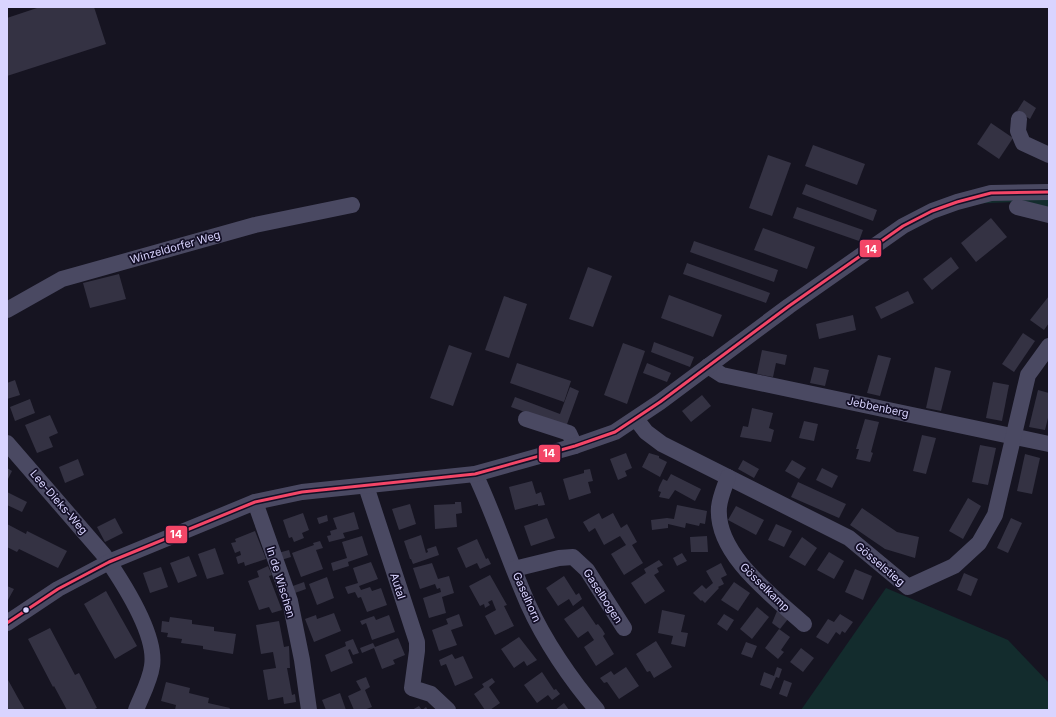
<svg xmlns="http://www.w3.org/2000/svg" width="1056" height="717" font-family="Inter,sans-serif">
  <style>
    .green { fill: #132c2d }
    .building { fill: #343243 }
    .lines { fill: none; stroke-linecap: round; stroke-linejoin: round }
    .minor { stroke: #4a4962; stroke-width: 16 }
    .bus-1-casing { stroke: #130f26; stroke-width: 6 }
    .bus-1 { stroke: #f34667; stroke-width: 3 }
    .bus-dot { fill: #d9d4ff; stroke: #130f26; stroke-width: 1.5 }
    .labels { text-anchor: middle; stroke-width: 3.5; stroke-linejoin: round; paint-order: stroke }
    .street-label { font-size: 11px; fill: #d9d4ff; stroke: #130f26 }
    .line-badge { stroke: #130f26; stroke-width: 1.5 }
    .badge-label { font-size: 11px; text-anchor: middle; font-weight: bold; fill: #fff }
  </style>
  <rect width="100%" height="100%" fill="#161421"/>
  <g class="green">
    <polygon points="1049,199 1049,209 1014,202 967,204 980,201"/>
    <polygon points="886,588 1008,640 1049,683 1049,710 801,710"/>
  </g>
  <g class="building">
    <polygon points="40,7 94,7 106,44 7,76 7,18"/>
    <polygon points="1024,100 1036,108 1030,119 1017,111"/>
    <polygon points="991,123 1013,138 999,159 977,144"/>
    <polygon points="813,145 865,164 857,185 805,166"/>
    <polygon points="768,155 791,163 772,216 749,208"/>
    <polygon points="806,184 877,210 873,221 802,194"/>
    <polygon points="797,207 863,230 859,241 793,218"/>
    <polygon points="991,218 1007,237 976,262 961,243"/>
    <polygon points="763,228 815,247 807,269 754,250"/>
    <polygon points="694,241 778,270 774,282 690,252"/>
    <polygon points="951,257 959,268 932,290 923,279"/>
    <polygon points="687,263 770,293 766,303 683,274"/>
    <polygon points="588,267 612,276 593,327 569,319"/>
    <polygon points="119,274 126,299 90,308 83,283"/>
    <polygon points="908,291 914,303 881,319 875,307"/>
    <polygon points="669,295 722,315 713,337 661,318"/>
    <polygon points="504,296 527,304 509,358 485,350"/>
    <polygon points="1049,296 1049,323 1044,330 1030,320"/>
    <polygon points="853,315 856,330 819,339 816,324"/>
    <polygon points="1023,333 1035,341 1014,372 1002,364"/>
    <polygon points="654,342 694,357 690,367 651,352"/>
    <polygon points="623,343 645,351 627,404 604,395"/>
    <polygon points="449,345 472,353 453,406 430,398"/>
    <polygon points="762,350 787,355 785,365 776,363 773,377 757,374"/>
    <polygon points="878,355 891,358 880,396 867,393"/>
    <polygon points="517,363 571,381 564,402 510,383"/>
    <polygon points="647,363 671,373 667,382 643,373"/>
    <polygon points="814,367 829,370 825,386 810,383"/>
    <polygon points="935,367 951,371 941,411 926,408"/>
    <polygon points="15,380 20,395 7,399 7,383"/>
    <polygon points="993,382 1009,385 1002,421 986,418"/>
    <polygon points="570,387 579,391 566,427 511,407 515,397 560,414"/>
    <polygon points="1038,390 1049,393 1049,414 1045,430 1029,427"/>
    <polygon points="702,395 711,406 691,422 682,411"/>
    <polygon points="30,399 35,413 15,421 10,407"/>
    <polygon points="752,408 773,413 769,428 774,430 771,442 740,437 743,426 748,427"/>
    <polygon points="50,415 58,433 49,437 53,447 37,453 25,425"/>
    <polygon points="865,419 879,422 871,452 873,453 870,462 856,459 859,449 856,449"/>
    <polygon points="804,421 818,424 814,441 799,438"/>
    <polygon points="922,435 936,438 926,474 913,471"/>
    <polygon points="980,445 996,448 988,485 972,482"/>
    <polygon points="626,453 632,468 625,471 627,476 618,480 610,459"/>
    <polygon points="649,453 659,456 659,458 667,462 660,477 642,467"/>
    <polygon points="1025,454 1040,458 1032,494 1017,491"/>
    <polygon points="78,459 84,475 65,483 59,467"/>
    <polygon points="743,460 759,469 754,478 738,469"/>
    <polygon points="792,460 806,468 799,479 785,471"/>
    <polygon points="7,468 12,471 7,481"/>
    <polygon points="822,468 838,476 832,488 816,480"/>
    <polygon points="590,469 593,481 588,482 591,493 569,500 563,479 584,473 584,470"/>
    <polygon points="671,474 701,489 695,501 675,490 669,499 659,497 661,492 658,491 659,487 663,479 667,481"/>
    <polygon points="532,481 536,494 541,492 545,505 538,506 538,504 515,510 509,487"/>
    <polygon points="798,482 846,504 839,518 791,497"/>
    <polygon points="7,492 27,502 22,512 7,505"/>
    <polygon points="968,498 981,506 963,539 949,531"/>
    <polygon points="455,502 461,502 462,513 456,514 457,527 435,529 434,505 455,504"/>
    <polygon points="410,504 416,524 399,530 392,509"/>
    <polygon points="677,505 707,511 705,524 700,523 699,526 686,523 685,528 668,524 668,528 652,530 651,520 667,518 674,519"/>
    <polygon points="736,506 764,520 756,535 728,520"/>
    <polygon points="862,508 897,532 919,537 915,558 885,549 850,525"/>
    <polygon points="354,512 359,529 343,533 345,538 329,542 327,536 331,535 330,531 337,529 333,518"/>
    <polygon points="303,513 309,530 302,533 304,538 294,542 292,537 289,538 283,520"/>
    <polygon points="599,513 602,519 613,513 621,528 627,524 637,542 632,545 643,563 624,575 611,554 626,545 620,536 604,545 595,528 589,532 583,522"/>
    <polygon points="327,515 328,521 319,524 317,518"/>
    <polygon points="115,518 123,533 105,542 97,527"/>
    <polygon points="547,518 555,538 531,546 524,526"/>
    <polygon points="1011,518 1022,523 1008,553 997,548"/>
    <polygon points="7,524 26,534 27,531 67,551 58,568 19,549 17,552 7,547"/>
    <polygon points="776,524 792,531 784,547 768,540"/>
    <polygon points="255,531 266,559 245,566 244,562 238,564 236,557 241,555 240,551 235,553 231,543 236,542 235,539"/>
    <polygon points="421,535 426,553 428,552 427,549 436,546 439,555 413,564 411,559 410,559 404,541"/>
    <polygon points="362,536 368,555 348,562 349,566 333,571 331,563 347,558 342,542"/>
    <polygon points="707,536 708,552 691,552 690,537"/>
    <polygon points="802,537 817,548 805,566 789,557"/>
    <polygon points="477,539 486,559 488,558 491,564 480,569 477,563 466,568 457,548"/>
    <polygon points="320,541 323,548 316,550 323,569 301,577 292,553 314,545 313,543"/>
    <polygon points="215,548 224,574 207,579 198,554"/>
    <polygon points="289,550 291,557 281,560 278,553"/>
    <polygon points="829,552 844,561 834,579 817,570"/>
    <polygon points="682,553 687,561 677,566 673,558"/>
    <polygon points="189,556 197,576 178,583 170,563"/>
    <polygon points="659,560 663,565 657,568 659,572 654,575 665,591 645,604 631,583 646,573 644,569"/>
    <polygon points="371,562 378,579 359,586 361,590 370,587 372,591 381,588 387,605 367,612 361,597 358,598 355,592 348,594 345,587 358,583 353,568"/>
    <polygon points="432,563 438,579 449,576 454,593 442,597 446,613 429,618 423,598 441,592 440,588 437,589 435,584 420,589 413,568"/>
    <polygon points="721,563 727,575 721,578 724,584 718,587 719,588 705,603 702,600 701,601 693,593 702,585 706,589 713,583 706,571"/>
    <polygon points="268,566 272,575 269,576 282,610 272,613 269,607 259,610 248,581 259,577 257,571"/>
    <polygon points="161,567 168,587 150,593 143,573"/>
    <polygon points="855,569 872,576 863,600 845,592"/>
    <polygon points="964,573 978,579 971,596 957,590"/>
    <polygon points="490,575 507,605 504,606 514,626 495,635 485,616 496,610 492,600 488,602 490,605 485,608 484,604 480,606 469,586"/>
    <polygon points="564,576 576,595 579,593 582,599 573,606 569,599 558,606 546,588"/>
    <polygon points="327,577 334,598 317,605 309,584"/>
    <polygon points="304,582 306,589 292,594 290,587"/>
    <polygon points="734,582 750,593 738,611 721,600"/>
    <polygon points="7,586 14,589 8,600 7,599"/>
    <polygon points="106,591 137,646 115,659 84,604"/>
    <polygon points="583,606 596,625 598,624 602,629 605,634 603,636 614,654 596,666 584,647 594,640 588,631 578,638 564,619"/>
    <polygon points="757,607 769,617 752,639 740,629"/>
    <polygon points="662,610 685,615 681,632 688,633 685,647 671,644 673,636 658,633"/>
    <polygon points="777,611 788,619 780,629 772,623"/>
    <polygon points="334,613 341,631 314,642 305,619 316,615 317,619"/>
    <polygon points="459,614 463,626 451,630 457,645 439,651 432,630 448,624 446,619"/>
    <polygon points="724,614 734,620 727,631 717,624"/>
    <polygon points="840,614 853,622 845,633 842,631 840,635 836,632 828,644 816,637 828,619 834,622"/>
    <polygon points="389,615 395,632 372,640 366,623 362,625 360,621 374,616 376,620"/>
    <polygon points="170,617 192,620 192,624 214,627 214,631 236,634 233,654 203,649 203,646 181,643 182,639 167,637 168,633 161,632 162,621 169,622"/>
    <polygon points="279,621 284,647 289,646 290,668 287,668 292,695 295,694 296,702 284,704 283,697 268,700 263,670 276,668 273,652 261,654 256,625"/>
    <polygon points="50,628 75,675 79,673 97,708 92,710 67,710 54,686 53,687 28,639"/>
    <polygon points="779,629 790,637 781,650 784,652 778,659 765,648"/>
    <polygon points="519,637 537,660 527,666 524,661 514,668 501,649"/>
    <polygon points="398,638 405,655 393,660 395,664 382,669 374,648 362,653 360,648 373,643 375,647"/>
    <polygon points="353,639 359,653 353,655 350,649 348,650 353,663 331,672 325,655 346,646 345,642"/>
    <polygon points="656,641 672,667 654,678 650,671 647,672 636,654"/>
    <polygon points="746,642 757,646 752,658 741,654"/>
    <polygon points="801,648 814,658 803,672 790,662"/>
    <polygon points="452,654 455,659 463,656 473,678 455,686 446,664 441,666 439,660"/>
    <polygon points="626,667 639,686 619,699 607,682 604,683 600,678 611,671 614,675"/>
    <polygon points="777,667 782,669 779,678 776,677 771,689 760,685 764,672 774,676"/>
    <polygon points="542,672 554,690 556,689 560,694 552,700 548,695 537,703 524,685"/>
    <polygon points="366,677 370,687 365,690 372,707 364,710 354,710 348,696 361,690 356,681"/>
    <polygon points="7,678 18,698 25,710 7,710"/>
    <polygon points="492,678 495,682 489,687 500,703 490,710 485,710 474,694 484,687 482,684"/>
    <polygon points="784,680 792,683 787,697 779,694"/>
    <polygon points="166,682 190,688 189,693 209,698 208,703 230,708 229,710 175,710 176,705 161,701"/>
    <polygon points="340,693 346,710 326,710 322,700"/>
    <polygon points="564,703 569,710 555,710"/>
    <polygon points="419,706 422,710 426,707 428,710 412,710"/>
  </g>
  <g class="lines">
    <g class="minor">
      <polyline points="1019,119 1018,131 1023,143 1049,155"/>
      <polyline points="1017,207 1049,215"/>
      <polyline points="7,310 62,279 255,225 352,205"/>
      <polyline points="708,366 722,375 1049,444"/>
      <polyline points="526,419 569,433 575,446"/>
      <polyline points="636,419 646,432 662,444 849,538 908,587 954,566 979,543 995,515 1028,375 1049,346"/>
      <path d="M 7,443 L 104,555 C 122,581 157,635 152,666 C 150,681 141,697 136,710"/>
      <path d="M 475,474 C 495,516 509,561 528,604 C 544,640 571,680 597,710"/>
      <path d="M 728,477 C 725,486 720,497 719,507 C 715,554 773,596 804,624"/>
      <polyline points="366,486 417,642 417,651 412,688 431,694 448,710"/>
      <polyline points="255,502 290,601 302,660 309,710"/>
      <polyline points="514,569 559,558 573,557 587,570 624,628"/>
      <polyline points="7,623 58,589 109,562 255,502 302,492 475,474 575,446 615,432 660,402 789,306 903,226 932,211 957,202 991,193 1049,192"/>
    </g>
    <g class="bus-1-casing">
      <polyline id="bus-1" points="7,623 58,589 109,562 255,502 302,492 475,474 575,446 615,432 660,402 789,306 903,226 932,211 957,202 991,193 1049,192"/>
    </g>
    <use href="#bus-1" class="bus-1"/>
  </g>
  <circle class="bus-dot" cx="26" cy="610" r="3.5"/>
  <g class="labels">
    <g class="street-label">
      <text transform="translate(175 247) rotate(-16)" y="4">Winzeldorfer Weg</text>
      <text transform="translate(878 407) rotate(12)" y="4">Jebbenberg</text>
      <text transform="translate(59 502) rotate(49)" y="4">Lee-Dieks-Weg</text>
      <text transform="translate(880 564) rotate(40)" y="4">Gösselstieg</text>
      <text transform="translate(281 582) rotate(73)" y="4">In de Wischen</text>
      <text transform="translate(398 586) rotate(72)" y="4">Autal</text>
      <text transform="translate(765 587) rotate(44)" y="4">Gösselkamp</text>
      <text transform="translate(603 596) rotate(57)" y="4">Gaselbogen</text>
      <text transform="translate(527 597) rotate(66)" y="4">Gaselhorn</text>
    </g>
  </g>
  <g class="line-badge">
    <rect x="859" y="239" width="23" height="19" rx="4" fill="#f34667"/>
    <rect x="538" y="444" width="23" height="19" rx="4" fill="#f34667"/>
    <rect x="165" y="525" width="23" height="19" rx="4" fill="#f34667"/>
  </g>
  <g class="badge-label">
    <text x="871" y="253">14</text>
    <text x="549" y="457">14</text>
    <text x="176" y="538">14</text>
  </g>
  <rect width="1056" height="717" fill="none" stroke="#d9d4ff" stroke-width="16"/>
</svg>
